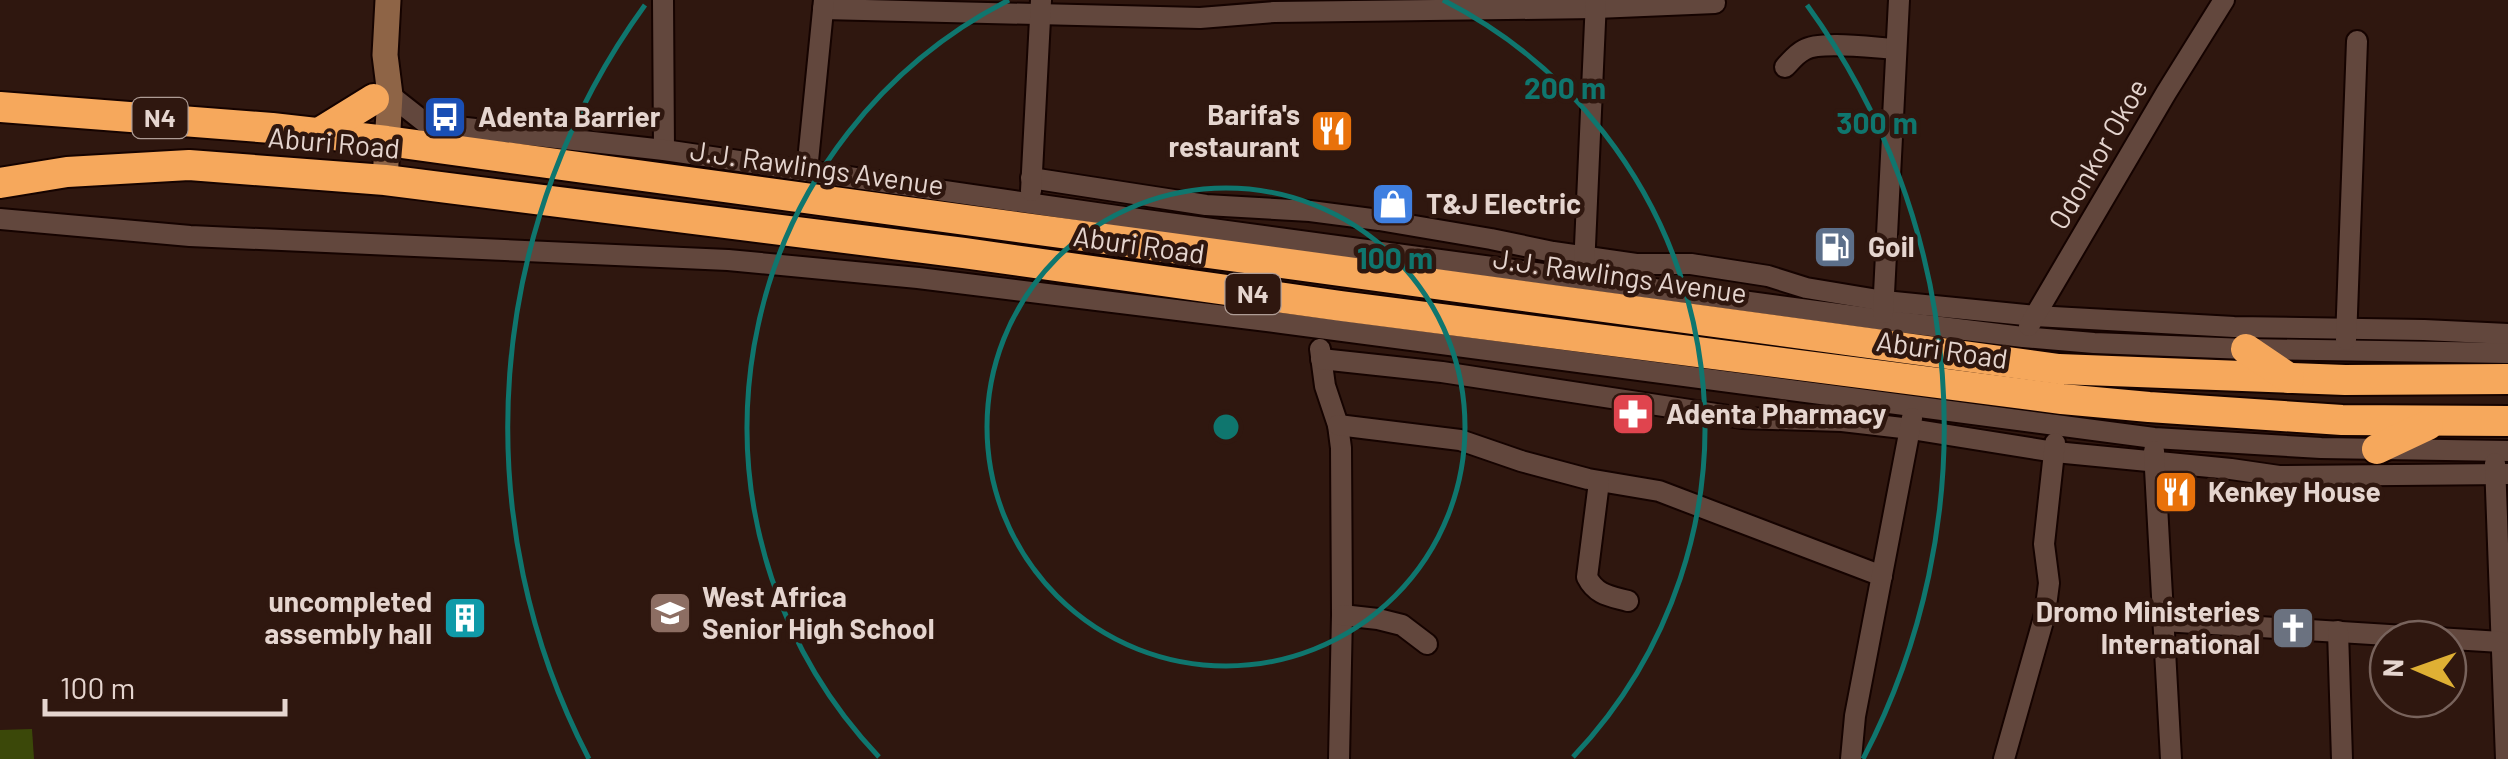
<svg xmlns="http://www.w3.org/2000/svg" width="2508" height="759" font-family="Barlow,sans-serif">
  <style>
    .green { fill: #3b4809 }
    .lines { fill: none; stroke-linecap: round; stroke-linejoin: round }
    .street-casing { stroke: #150300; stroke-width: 24 }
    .secondary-casing { stroke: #150300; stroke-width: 29 }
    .highway-casing { stroke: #150300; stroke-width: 34 }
    .street { stroke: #62473d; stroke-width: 20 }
    .secondary { stroke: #8e6446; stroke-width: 25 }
    .highway { stroke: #f6a85c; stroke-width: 30 }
    .ring { fill: none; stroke: #0f766e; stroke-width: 5 }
    .labels { text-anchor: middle; stroke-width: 9; stroke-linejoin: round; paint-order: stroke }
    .shield { fill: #2f170f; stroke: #ae9c95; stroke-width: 2.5 }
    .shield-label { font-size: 25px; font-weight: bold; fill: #e5d5cf }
    .poi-label { font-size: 28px; font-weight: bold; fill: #e5d5cf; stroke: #2f170f; text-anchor: start }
    .street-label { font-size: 28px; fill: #e5d5cf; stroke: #2f170f }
    .centre { fill: #0f766e; stroke: #2f170f; stroke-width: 5 }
    .ring-label { font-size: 30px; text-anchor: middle; font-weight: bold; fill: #0f766e; stroke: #2f170f; stroke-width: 9; stroke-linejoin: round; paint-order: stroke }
  </style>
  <rect width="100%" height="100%" fill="#2f170f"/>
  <polygon class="green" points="32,729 34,759 0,759 0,730"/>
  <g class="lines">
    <g class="street-casing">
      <g id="street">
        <polyline points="663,0 664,150"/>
        <polyline points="823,9 1200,18 1274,12 1596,8 1715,3"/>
        <path d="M 1785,67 C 1791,61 1796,54 1804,50 C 1820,40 1875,48 1896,49"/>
        <polyline points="390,95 423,121 439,125 664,150 1131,218 1883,320 2023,337 2094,343 2246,349 2508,353"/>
        <polyline points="807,171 824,0"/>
        <polyline points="1031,178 1206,205 1310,211 1379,220 1491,239 1553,252 1636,264 1691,264 1768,276 1806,288 1884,301 2035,316 2234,327 2424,330 2508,334"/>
        <polyline points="1031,191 1041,0"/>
        <polyline points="0,219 190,236 728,260 918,278 1282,323 2154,438 2321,448 2508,451"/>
        <polyline points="1584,268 1596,0"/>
        <polyline points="1883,313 1899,0"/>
        <polyline points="2029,326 2166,93 2224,0"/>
        <polyline points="2346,340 2357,41"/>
        <polyline points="1320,349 1325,386 1338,425 1341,448 1342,615 1339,759"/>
        <polyline points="1321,359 1442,372 1742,418 1842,421 1911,429 2055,452 2231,469 2279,476 2508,474"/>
        <polyline points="1338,425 1460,440 1521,461 1588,479 1659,491 1882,576"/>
        <polyline points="2154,451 2171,759"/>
        <polyline points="2495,463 2506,759"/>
        <path d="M 1599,482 L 1587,577 C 1596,595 1610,596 1628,601"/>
        <polyline points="1342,615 1378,619 1402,625 1427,644"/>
        <polyline points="2163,621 2501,642"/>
        <polyline points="2338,631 2342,759"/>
        <polyline points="1851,759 1855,716 1912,418"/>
        <polyline points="2004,759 2045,614 2049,583 2044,544 2055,443"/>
      </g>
    </g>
    <g class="secondary-casing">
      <polyline id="secondary" points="385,180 390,95 385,55 388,0"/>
    </g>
    <g class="highway-casing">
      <g id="highway">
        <polyline points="0,107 272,128 387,141 2059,369 2345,380 2508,379"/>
        <polyline points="319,133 374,99"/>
        <polyline points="0,183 67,172 189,165 385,180 964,253 1341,306 2062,399 2149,407 2342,420 2508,421"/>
        <polyline points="2246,349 2289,378"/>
        <polyline points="2377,449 2428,425"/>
      </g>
    </g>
    <use href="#street" class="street"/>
    <use href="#secondary" class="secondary"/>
    <use href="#highway" class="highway"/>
  </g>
  <g class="ring">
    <circle cx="1226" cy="427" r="239"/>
    <path d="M879 757A479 479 0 0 1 1009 0M1443 0A479 479 0 0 1 1573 757"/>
    <path d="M589 759A718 718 0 0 1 645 5M1807 5A718 718 0 0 1 1863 759"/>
  </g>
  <defs>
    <g id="bus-square" transform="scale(2.25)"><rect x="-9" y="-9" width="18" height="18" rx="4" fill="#1a4fb4" stroke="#2f170f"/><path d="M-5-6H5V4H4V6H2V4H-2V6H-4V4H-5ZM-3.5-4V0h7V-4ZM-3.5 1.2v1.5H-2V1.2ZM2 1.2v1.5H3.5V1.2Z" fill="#fff"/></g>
    <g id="restaurant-square" transform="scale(2.25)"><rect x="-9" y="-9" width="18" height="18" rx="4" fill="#e8710a" stroke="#2f170f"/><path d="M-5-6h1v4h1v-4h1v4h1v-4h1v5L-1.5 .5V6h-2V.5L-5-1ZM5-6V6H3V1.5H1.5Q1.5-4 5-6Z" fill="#fff"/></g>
    <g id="shop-square" transform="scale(2.25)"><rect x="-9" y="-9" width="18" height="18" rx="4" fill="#3f7fe0" stroke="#2f170f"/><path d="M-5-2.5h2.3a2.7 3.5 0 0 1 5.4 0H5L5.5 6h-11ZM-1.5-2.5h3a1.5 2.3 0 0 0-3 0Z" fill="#fff"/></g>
    <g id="fuel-square" transform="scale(2.25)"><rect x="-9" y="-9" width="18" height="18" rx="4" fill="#5c6f8a" stroke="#2f170f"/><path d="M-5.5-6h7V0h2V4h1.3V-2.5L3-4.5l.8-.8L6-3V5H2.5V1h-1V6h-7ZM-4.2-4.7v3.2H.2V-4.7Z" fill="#fff"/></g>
    <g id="pharmacy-square" transform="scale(2.25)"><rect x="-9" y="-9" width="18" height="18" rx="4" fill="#e0444e" stroke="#2f170f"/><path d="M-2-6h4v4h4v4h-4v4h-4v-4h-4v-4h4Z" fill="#fff"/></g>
    <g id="school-square" transform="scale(2.25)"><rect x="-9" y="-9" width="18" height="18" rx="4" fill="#8d6e63" stroke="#2f170f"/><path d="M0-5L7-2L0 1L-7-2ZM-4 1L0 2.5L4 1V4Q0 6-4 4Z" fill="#fff"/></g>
    <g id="building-square" transform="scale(2.25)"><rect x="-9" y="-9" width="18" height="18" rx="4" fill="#0f9aa8" stroke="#2f170f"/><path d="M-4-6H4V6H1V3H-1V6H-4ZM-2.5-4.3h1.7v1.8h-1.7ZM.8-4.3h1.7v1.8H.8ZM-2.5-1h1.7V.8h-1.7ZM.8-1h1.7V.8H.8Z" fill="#fff"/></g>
    <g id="church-square" transform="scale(2.25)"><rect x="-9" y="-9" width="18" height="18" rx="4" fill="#6b7280" stroke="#2f170f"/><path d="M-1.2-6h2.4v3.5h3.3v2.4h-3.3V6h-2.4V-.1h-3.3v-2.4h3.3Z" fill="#fff"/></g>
  </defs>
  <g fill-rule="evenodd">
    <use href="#bus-square" x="445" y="117"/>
    <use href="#restaurant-square" x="1332" y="131"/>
    <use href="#shop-square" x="1393" y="204"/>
    <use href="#fuel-square" x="1835" y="247"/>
    <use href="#pharmacy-square" x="1633" y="414"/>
    <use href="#restaurant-square" x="2176" y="492"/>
    <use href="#school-square" x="670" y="613"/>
    <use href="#building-square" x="465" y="618"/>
    <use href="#church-square" x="2293" y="628"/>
  </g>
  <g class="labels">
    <g class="shield">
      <rect x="132.5" y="98" width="55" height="40" rx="8"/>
      <rect x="1225.5" y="274" width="55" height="40" rx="8"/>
    </g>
    <g class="shield-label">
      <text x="160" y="127">N4</text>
      <text x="1253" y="303">N4</text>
    </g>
    <g class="poi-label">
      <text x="1300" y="125" text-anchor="end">Barifa's<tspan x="1300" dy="32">restaurant</tspan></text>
      <text x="478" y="127">Adenta Barrier</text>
      <text x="1426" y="214">T&amp;J Electric</text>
      <text x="1868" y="257">Goil</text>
      <text x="1666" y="424">Adenta Pharmacy</text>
      <text x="2208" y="502">Kenkey House</text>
      <text x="702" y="607">West Africa<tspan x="702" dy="32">Senior High School</tspan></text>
      <text x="432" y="612" text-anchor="end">uncompleted<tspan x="432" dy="32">assembly hall</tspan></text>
      <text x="2260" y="622" text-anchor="end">Dromo Ministeries<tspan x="2260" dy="32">International</tspan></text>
    </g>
    <g class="street-label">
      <text transform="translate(334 143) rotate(5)" y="10">Aburi Road</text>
      <text transform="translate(2098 154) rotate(-60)" y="10">Odonkor Okoe</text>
      <text transform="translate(817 168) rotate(8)" y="10">J.J. Rawlings Avenue</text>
      <text transform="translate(1139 245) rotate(8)" y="10">Aburi Road</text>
      <text transform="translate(1620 276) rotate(8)" y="10">J.J. Rawlings Avenue</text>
      <text transform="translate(1942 350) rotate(8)" y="10">Aburi Road</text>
    </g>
  </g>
  <circle cx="1226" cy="427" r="15" class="centre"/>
  <g class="ring-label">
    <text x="1565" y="99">200 m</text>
    <text x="1877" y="134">300 m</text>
    <text x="1395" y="269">100 m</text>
  </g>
  <g transform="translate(2418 669) rotate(272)"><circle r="48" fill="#2f170f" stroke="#78635c" stroke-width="2.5"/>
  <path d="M0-8L18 38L0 25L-18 38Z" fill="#dfb034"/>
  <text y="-15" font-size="28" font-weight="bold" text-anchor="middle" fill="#e5d5cf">N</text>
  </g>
  <path d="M45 699v15h240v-15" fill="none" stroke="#e5d5cf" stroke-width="5"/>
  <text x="60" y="699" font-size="30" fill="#e5d5cf" stroke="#2f170f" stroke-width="8" paint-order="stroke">100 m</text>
</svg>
